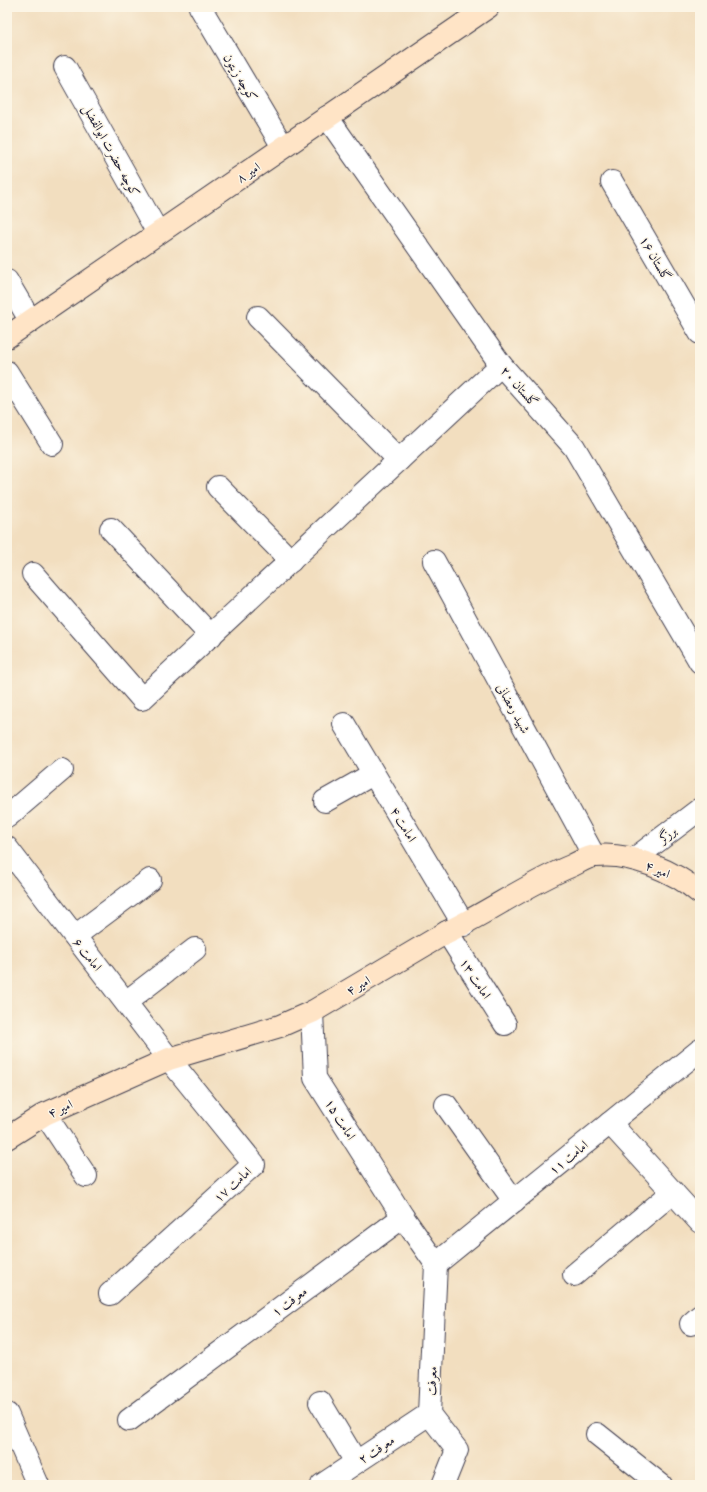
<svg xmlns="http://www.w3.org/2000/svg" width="707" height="1492" font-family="'Gentium Book Plus',Amiri,serif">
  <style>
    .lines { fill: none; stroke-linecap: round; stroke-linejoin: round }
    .street-casing { stroke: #413e4f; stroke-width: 24 }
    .secondary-casing { stroke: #413e4f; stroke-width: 24 }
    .street { stroke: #fff; stroke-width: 22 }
    .secondary { stroke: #ffe4c6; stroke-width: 22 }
    .labels { text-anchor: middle; stroke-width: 3; stroke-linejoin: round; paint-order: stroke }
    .street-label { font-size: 13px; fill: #22223b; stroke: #fcf5e5 }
  </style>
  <rect width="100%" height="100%" fill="#fcf5e5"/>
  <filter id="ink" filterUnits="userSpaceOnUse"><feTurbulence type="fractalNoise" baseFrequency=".025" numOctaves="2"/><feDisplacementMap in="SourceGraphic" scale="8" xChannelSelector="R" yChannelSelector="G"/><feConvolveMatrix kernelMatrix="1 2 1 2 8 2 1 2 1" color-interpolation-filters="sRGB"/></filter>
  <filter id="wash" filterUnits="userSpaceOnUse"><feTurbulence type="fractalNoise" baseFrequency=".012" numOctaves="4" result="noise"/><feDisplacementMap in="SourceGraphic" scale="16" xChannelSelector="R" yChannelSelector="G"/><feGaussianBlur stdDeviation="0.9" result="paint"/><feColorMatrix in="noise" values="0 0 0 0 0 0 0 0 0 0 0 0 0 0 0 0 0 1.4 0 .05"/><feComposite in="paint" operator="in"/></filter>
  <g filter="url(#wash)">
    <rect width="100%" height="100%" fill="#f2debf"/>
  </g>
  <g filter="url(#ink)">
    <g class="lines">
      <g class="street-casing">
        <g id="street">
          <polyline points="200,7 283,147"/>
          <polyline points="65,67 158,233"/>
          <polyline points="327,117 501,365 574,447 700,662"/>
          <polyline points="612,182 700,333"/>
          <polyline points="7,281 30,320"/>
          <polyline points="258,317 399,460"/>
          <polyline points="7,372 52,444"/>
          <polyline points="218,487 291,561"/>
          <polyline points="111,529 211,636"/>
          <polyline points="434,561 594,856"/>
          <polyline points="33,574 142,699 501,365"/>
          <polyline points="344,724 464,925"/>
          <polyline points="325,801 373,774"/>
          <polyline points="7,817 62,770"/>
          <polyline points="7,848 169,1059 254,1164 110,1294"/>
          <polyline points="634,859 700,809"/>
          <polyline points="447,932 505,1024"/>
          <polyline points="75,936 150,880"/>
          <polyline points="126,1002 195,949"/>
          <polyline points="312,1012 315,1078 403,1217"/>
          <polyline points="446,1105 514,1201"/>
          <polyline points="45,1114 86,1176"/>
          <polyline points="610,1123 700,1222"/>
          <polyline points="436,1264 700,1050"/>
          <polyline points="436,1264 429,1414 457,1450 443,1485"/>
          <polyline points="574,1275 673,1192"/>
          <polyline points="691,1324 700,1316"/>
          <polyline points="320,1402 356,1462"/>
          <polyline points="7,1414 38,1485"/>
          <polyline points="129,1420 403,1217 436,1264"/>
          <polyline points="597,1434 661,1485"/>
          <polyline points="322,1485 429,1414"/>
        </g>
      </g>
      <g class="secondary-casing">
        <g id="secondary">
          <polyline points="7,337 488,7"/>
          <path d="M 7,1138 L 45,1114 L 169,1059 L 280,1026 L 312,1012 L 447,932 C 489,912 527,884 571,866 C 578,863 588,856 596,856 C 630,852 674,871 700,893"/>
        </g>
      </g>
      <use href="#street" class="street"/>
      <use href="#secondary" class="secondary"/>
    </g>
  </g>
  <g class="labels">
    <g class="street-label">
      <text transform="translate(241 77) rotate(59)" y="5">کوچه زیتون</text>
      <text transform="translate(112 150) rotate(61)" y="5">کوچه حضرت ابوالفضل</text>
      <text transform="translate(248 172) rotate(-34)" y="5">امیر ۸</text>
      <text transform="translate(656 258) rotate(60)" y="5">گلستان ۱۶</text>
      <text transform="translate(520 386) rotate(49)" y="5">گلستان ۲۰</text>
      <text transform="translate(514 708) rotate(61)" y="5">شهید رمضانی</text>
      <text transform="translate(404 824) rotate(59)" y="5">امامت ۴</text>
      <text transform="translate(667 834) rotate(-37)" y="5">برزگر</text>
      <text transform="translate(658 869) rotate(24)" y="5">امیر ۴</text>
      <text transform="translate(88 954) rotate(52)" y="5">امامت ۶</text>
      <text transform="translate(476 978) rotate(57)" y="5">امامت ۱۳</text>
      <text transform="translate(358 985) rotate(-30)" y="5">امیر ۴</text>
      <text transform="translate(60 1108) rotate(-25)" y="5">امیر ۴</text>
      <text transform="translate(341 1119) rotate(58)" y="5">امامت ۱۵</text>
      <text transform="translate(568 1157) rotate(-39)" y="5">امامت ۱۱</text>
      <text transform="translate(232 1184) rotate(-42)" y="5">امامت ۱۷</text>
      <text transform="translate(289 1301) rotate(-37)" y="5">معرفت ۱</text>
      <text transform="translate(431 1381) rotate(-87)" y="5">معرفت</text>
      <text transform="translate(376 1449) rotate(-33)" y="5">معرفت ۲</text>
    </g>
  </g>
  <rect width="707" height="1492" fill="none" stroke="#fcf5e5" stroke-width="24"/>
</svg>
